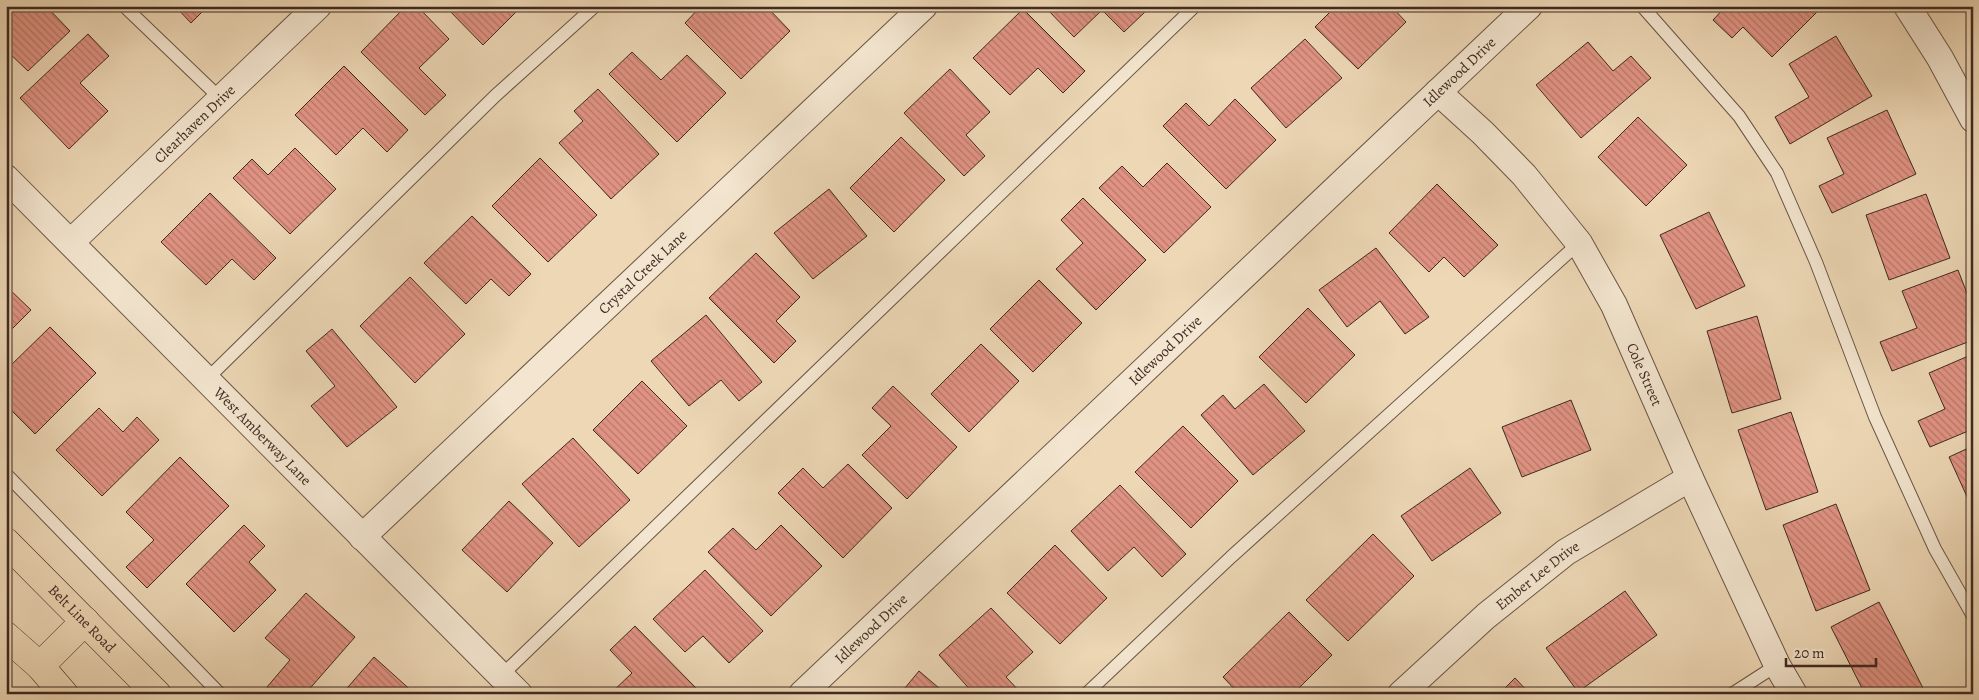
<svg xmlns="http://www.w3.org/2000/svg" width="1979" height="700" font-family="Alegreya,serif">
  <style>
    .building { fill: url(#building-back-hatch); stroke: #3f2a21 }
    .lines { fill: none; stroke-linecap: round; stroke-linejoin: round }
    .lane-casing { stroke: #6a5546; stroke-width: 14 }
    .street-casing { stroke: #6a5546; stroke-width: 28 }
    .primary-casing { stroke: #3f2a21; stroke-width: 29 }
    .lane { stroke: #f3e5cf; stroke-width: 12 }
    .street { stroke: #f3e5cf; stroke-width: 26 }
    .primary { stroke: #edd7b5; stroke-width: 28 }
    .labels { text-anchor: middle; stroke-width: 4; stroke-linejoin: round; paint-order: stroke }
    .street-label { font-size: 15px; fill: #3f2a21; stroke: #f3e5cf }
  </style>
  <defs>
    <pattern id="building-back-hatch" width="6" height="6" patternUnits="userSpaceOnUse" patternTransform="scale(1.25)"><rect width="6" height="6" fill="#e19383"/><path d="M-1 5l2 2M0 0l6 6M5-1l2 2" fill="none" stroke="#b8786b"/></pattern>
  </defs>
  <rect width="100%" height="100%" fill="#edd7b5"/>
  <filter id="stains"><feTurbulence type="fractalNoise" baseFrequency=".004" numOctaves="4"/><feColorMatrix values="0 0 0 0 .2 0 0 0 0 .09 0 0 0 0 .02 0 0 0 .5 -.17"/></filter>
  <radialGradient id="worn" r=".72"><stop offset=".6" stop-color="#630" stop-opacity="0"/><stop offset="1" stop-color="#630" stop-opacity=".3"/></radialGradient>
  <g class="building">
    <polygon points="6,6 46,6 70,31 28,71 6,50"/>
    <polygon points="175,6 208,6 191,23"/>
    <polygon points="406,6 417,6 449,39 419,68 446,95 425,115 361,52"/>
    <polygon points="445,6 522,6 483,45"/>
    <polygon points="701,6 766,6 790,31 741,79 685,23"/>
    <polygon points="1044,6 1141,6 1146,11 1124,32 1102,10 1074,37"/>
    <polygon points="1336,6 1391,6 1406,22 1358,69 1315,27"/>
    <polygon points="1726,6 1816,6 1819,10 1772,57 1743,27 1732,38 1713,20"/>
    <polygon points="1023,9 1085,71 1063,93 1038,68 1010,95 973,58"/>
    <polygon points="88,34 109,56 80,83 108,111 69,149 20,98"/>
    <polygon points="1836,36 1872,96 1790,144 1775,117 1809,97 1789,64"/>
    <polygon points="1305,39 1342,78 1286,128 1251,88"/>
    <polygon points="1588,42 1613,71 1631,56 1651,78 1581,138 1536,85"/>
    <polygon points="632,52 661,80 687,55 726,93 677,142 609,74"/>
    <polygon points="344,66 408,130 387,152 363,128 336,155 295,115"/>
    <polygon points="950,69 990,112 966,135 985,156 964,176 904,113"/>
    <polygon points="598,89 659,154 611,199 559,143 583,121 574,111"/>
    <polygon points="1235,99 1276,140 1226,189 1163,126 1186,103 1209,126"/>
    <polygon points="1887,110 1916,174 1832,213 1819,186 1844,174 1827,138"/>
    <polygon points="1638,117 1687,165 1646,206 1598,157"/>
    <polygon points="901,137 945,180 894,232 850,188"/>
    <polygon points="295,148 336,189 290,234 233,178 252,159 268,175"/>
    <polygon points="540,158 597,215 548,262 492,206"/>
    <polygon points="1167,163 1211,207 1164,253 1099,188 1122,166 1143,187"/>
    <polygon points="1437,184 1498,245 1464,277 1444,257 1429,272 1389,233"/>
    <polygon points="829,189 867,236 813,279 774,233"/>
    <polygon points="210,193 276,258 254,280 232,259 206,285 161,242"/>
    <polygon points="1926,194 1950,258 1889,280 1866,215"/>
    <polygon points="1083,198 1146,260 1096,310 1056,269 1083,243 1061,220"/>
    <polygon points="1709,212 1745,286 1696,309 1660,235"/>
    <polygon points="472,216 531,274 509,296 491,279 466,304 424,263"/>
    <polygon points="1376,248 1429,317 1405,334 1380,301 1347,327 1319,290"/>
    <polygon points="756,253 800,297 776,321 796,341 774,363 709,298"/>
    <polygon points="1958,270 1973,309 1973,340 1892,371 1880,342 1917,328 1902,291"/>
    <polygon points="410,277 465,334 415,383 360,326"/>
    <polygon points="1039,280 1082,323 1033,372 990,329"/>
    <polygon points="6,286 31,310 6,335"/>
    <polygon points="1308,308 1355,355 1306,403 1259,357"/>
    <polygon points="706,315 762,382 739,401 721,380 689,406 651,361"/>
    <polygon points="1757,316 1781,399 1732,413 1707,331"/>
    <polygon points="50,327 96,373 35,434 6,405 6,370"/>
    <polygon points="332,329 397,407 347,447 311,406 335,386 306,351"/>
    <polygon points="981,344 1019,381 969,432 931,394"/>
    <polygon points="1973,354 1973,429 1930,447 1918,421 1945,409 1929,373"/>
    <polygon points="642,381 687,426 638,474 593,430"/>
    <polygon points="1264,384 1305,431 1253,475 1201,415 1223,395 1235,409"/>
    <polygon points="893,386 957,447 907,499 862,455 891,426 872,408"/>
    <polygon points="1571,400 1591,450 1522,477 1502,427"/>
    <polygon points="99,408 123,432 137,417 159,440 102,496 56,450"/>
    <polygon points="1791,412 1818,492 1766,510 1738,430"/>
    <polygon points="1183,426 1238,481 1191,528 1135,472"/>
    <polygon points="573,438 630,500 579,547 522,484"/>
    <polygon points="1973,446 1973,510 1949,457"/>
    <polygon points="180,457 229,506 147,588 126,567 154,540 126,512"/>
    <polygon points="848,464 892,508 843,558 778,493 803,468 823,488"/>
    <polygon points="1470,468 1501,513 1432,561 1401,516"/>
    <polygon points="1120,485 1186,554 1162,577 1134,547 1108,571 1071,531"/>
    <polygon points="509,501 553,543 507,592 462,550"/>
    <polygon points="1836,504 1870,590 1816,611 1783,525"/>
    <polygon points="244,525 265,546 249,562 276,590 234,632 186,584"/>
    <polygon points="781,525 822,566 771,616 708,552 733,528 756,550"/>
    <polygon points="1373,534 1414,576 1348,641 1306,600"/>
    <polygon points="1055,545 1107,598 1060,644 1007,593"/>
    <polygon points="705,570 763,631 729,663 703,636 685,652 653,619"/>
    <polygon points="1625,591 1657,635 1578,692 1546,648"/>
    <polygon points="306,593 355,637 305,694 274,694 267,687 290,660 265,638"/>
    <polygon points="1879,602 1924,690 1917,694 1865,694 1831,627"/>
    <polygon points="991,608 1033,652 1006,677 1022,694 974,694 939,655"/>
    <polygon points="1289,612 1332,655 1293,694 1239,694 1223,677"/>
    <polygon points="635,626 696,688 690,694 610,694 632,673 610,650"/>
    <polygon points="374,657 415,694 342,694"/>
    <polygon points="919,671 946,694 900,694"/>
    <polygon points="1515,678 1530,694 1499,694"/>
  </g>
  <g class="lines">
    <g class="lane-casing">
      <g id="lane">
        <polyline points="124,6 221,99"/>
        <polyline points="1642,6 1739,116 1777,173 1816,262 1875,417 1935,549 1973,616"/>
        <polyline points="207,379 495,96 595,6"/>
        <polyline points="6,474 220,694"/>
        <polyline points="501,676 1195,6"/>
        <polyline points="1086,694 1231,557 1579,243"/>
        <polyline points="1732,694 1777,665"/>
      </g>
    </g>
    <g class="street-casing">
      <g id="street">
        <polyline points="1907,6 1940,58 1973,119"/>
        <path id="s1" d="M 1438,92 L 1483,133 L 1524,175 L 1579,243 L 1614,305 L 1690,478 L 1777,665 L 1794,694"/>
        <path id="s2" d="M 6,178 L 519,694"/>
        <path id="s3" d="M 71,242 L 318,6"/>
        <path id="s4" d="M 362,537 L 924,6"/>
        <path id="s5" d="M 802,694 L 1529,6"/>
        <path id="s6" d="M 1401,694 L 1486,616 L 1566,552 L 1690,478"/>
      </g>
    </g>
    <g class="primary-casing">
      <g id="primary">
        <path id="s7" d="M 6,542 L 157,694"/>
        <polyline points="6,636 40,666 64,694"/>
        <polyline points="40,666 85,621"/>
      </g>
    </g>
    <use href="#lane" class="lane"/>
    <use href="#street" class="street"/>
    <use href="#primary" class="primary"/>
  </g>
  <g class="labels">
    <g class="street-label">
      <text dy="5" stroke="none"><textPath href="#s5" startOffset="905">Idlewood Drive</textPath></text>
      <text dy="5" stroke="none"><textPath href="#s3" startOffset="171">Clearhaven Drive</textPath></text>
      <text dy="5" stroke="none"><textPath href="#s4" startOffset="386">Crystal Creek Lane</textPath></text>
      <text dy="5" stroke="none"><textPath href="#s5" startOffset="500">Idlewood Drive</textPath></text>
      <text dy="5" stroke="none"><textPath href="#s1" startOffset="354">Cole Street</textPath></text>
      <text dy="5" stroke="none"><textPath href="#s2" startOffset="364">West Amberway Lane</textPath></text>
      <text dy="5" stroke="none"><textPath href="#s6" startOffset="181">Ember Lee Drive</textPath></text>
      <text dy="5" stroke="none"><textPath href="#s7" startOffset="108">Belt Line Road</textPath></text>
      <text dy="5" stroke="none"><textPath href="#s5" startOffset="95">Idlewood Drive</textPath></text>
    </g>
  </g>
  <rect width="1979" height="700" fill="none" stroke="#edd7b5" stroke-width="25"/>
  <rect x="8" y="8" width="1964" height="685" fill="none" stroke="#3f2a21" stroke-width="2.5"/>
  <rect x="12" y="12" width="1954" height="675" fill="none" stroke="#3f2a21"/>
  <path d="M1786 658v8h90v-8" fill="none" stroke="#3f2a21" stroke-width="2.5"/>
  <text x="1794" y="658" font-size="15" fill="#3f2a21" stroke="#f3e5cf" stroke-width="4" paint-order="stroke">20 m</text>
  <rect width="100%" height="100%" filter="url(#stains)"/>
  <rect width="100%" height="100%" fill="url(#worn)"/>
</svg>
